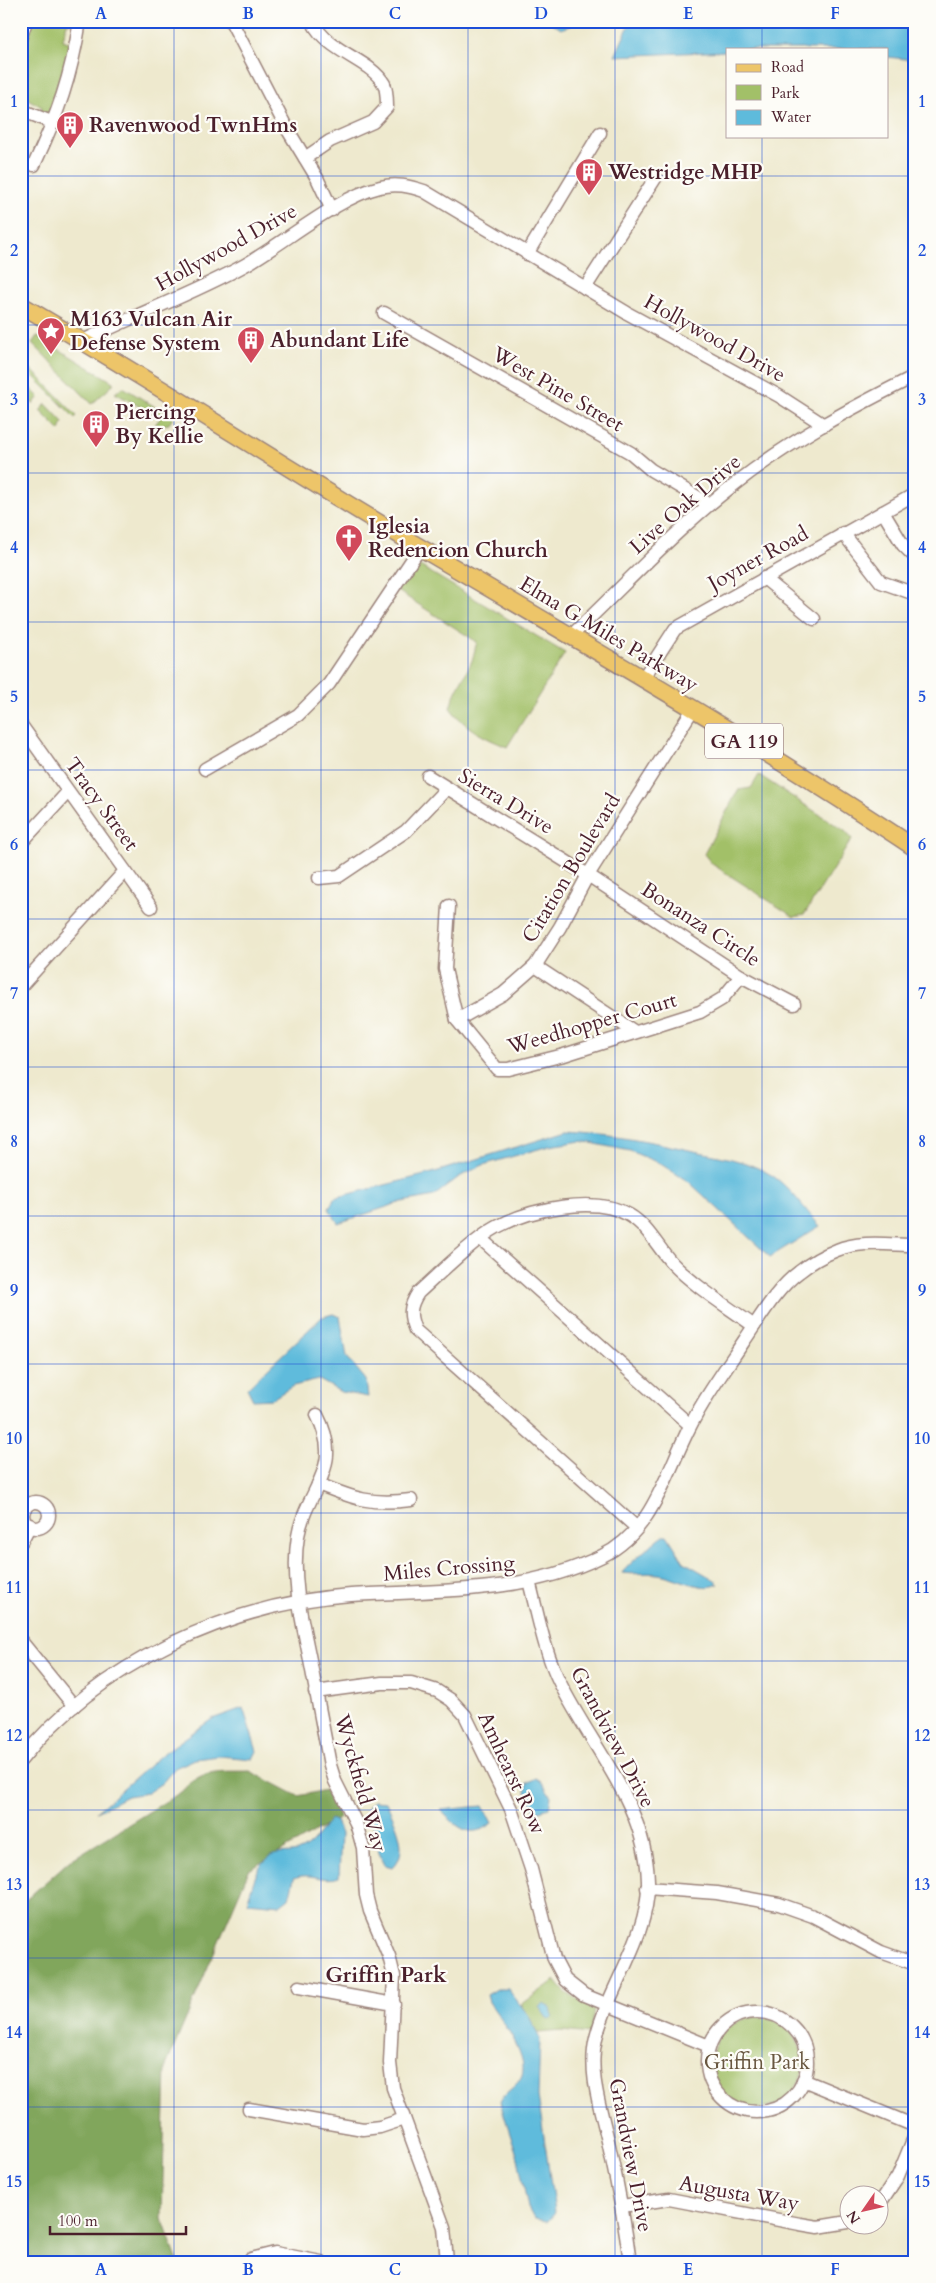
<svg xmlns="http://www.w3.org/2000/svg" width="936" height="2283" font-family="Cardo,serif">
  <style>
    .green { fill: #a2c068; stroke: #76704a }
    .forest { fill: #81a65c; stroke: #666244 }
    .water { fill: #5ebbdc; stroke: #546d84 }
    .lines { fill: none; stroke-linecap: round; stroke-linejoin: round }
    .minor-casing { stroke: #9c847c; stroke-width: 15 }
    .major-casing { stroke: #9c847c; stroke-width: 19 }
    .minor { stroke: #fff; stroke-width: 12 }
    .major { stroke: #edc569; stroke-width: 16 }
    .grid { fill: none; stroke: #1d4ed8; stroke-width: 1; stroke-opacity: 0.55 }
    .labels { text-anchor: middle; stroke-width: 4.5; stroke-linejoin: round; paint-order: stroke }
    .shield { fill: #fdfcf7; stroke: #806168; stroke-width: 1 }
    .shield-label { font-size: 20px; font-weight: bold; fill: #4a1f2b }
    .poi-label { font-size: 21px; font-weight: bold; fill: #4a1f2b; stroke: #fdfcf7; text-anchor: start }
    .street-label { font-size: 21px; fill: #4a1f2b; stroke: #fdfcf7 }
    .park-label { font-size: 21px; fill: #695740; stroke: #fdfcf7 }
    .neighbourhood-label { font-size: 22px; font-weight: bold; fill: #4a1f2b; stroke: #fdfcf7 }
    .neatline { fill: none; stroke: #1d4ed8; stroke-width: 2 }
    .grid-label { font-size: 16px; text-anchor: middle; font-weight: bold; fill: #1d4ed8 }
  </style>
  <rect width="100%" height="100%" fill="#fdfcf7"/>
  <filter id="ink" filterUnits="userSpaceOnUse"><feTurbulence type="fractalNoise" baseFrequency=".02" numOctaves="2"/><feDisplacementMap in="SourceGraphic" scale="10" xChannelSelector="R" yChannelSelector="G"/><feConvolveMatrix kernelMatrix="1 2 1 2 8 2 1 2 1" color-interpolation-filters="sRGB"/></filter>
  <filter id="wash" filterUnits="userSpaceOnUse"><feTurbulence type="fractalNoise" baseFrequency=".0096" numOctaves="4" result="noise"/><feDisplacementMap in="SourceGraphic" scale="20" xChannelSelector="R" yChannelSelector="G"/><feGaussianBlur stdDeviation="1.12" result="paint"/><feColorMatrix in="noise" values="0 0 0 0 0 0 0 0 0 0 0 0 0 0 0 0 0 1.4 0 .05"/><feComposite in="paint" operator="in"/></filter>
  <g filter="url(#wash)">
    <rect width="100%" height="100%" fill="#eee9ce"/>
    <g class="green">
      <polygon points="33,21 73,21 73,23 67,23 63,40 71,43 60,88 49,116 40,115 42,107 24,97 21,101 27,70 22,65"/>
      <polygon points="37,336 113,382 113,385 92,404 32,343"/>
      <polygon points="22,360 77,416 75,418 21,364"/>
      <polygon points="21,379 39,397 33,404 21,392"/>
      <polygon points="123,387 173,418 169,424 157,426 155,425 160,418 115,393"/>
      <polygon points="46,404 63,422 60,431 40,411"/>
      <path d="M 415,563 L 565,653 L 507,747 C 483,737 466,729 450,708 C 454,692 463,679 470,665 C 474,658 474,650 477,642 L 396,590 Z"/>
      <polygon points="759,775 845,831 852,839 804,915 794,917 712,864 704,854 738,790 751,788"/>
      <polygon points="555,1980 565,1992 594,2010 591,2034 562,2031 538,2033 521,2005"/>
      <circle cx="757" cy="2063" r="46"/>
    </g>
    <path class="forest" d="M 250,1771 L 298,1796 L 325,1790 L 340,1818 L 249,1870 L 166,2066 L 162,2218 L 178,2262 L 21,2262 L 21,1904 L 69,1861 L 181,1792 C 203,1767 219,1772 250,1771 Z"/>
    <g class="water">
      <polygon points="549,21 582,21 561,29"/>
      <polygon points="631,21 915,21 915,60 887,57 887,49 727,49 727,51 615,56"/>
      <path d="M 568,1131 C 609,1133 649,1141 689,1150 C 718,1156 748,1160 773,1176 C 793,1190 804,1209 820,1226 L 770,1257 L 689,1182 L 659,1163 L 630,1151 L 581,1141 L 549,1146 L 483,1165 L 459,1177 L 434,1196 L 402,1202 L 338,1223 L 329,1209 L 334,1198 L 432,1173 Z"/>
      <polygon points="333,1314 340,1317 347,1357 366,1380 368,1397 341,1392 319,1380 293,1386 272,1399 253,1400 247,1388 322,1317"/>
      <path d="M 664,1535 L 667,1535 L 684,1562 L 715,1580 L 718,1584 C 703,1593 675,1576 658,1574 C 646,1572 634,1575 622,1573 C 623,1570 658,1538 664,1535 Z"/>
      <polygon points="243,1708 257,1751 253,1759 219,1756 195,1759 175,1768 162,1783 147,1793 127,1796 96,1812 161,1755 212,1719"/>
      <polygon points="536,1778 541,1781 551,1796 549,1808 536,1812 526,1792 527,1783"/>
      <path d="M 374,1801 L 386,1802 C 394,1820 411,1850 393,1867 L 385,1865 L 379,1853 L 376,1834 L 367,1807 Z"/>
      <path d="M 483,1806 L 492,1823 C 469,1841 457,1826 440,1810 Z"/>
      <path d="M 330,1819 L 336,1821 L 341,1834 L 339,1877 C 324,1883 310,1871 294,1878 L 289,1898 L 280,1905 L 247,1902 C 252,1889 255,1869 267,1859 C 276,1851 286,1855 297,1852 C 311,1848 322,1830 330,1819 Z"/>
      <path d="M 497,1989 L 508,1989 L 529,2016 L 540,2039 L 538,2096 L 555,2212 L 547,2221 L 534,2219 L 528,2208 L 518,2158 L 500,2102 C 504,2091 518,2087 522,2075 C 529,2055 500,2018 489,2002 L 487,1995 Z"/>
      <polygon points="543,2004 551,2008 553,2016 550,2019 547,2018 539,2007"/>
    </g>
  </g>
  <g filter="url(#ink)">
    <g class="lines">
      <g class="minor-casing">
        <g id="minor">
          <polyline points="231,21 286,127 317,178 332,210"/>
          <polyline points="21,36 26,21"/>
          <polyline points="21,110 54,123"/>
          <path d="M 305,158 L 330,141 L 373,122 L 387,107 C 387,101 387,90 384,84 C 370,59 328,53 312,21"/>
          <path d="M 34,165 C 58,114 71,77 80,21"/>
          <polyline points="527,254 600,133"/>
          <polyline points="585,288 656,177"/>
          <polyline points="384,313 631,453 651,470 709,504"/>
          <path d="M 83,341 C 136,314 193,294 245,265 C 284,243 338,197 380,187 C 396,183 409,186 424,191 L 627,313 L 779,396 L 824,425"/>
          <polyline points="883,512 903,545 915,557"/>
          <polyline points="843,533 881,582 915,594"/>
          <polyline points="764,578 814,619"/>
          <path d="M 572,635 C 626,584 677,528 736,483 C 791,440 853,407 915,376"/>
          <polyline points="642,680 675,629 915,494"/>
          <polyline points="21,725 151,907"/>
          <polyline points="205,769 298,715 329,684 420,548"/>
          <polyline points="428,776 588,875 741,976 794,1004"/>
          <polyline points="21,843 67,793"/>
          <polyline points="319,878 339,876 406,831 447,788"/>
          <polyline points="449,906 445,969 457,1020 497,1069 508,1069 564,1055 700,1012 722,999 741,976"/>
          <polyline points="535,966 635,1032"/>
          <polyline points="21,986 125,871"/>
          <polyline points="457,1020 503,994 535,966 560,927 588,875 693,709"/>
          <polyline points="481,1239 690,1425"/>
          <path d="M 317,1415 C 345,1469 307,1487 298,1536 C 291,1578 302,1620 310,1660 C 317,1695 323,1730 330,1765 L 335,1781 L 356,1823 L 363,1848 L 366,1895 L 370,1911 L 389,1956 L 394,1976 L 390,2063 L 393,2088 L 444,2227 L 447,2262"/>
          <path d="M 318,1484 C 355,1499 371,1505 411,1500"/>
          <circle cx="36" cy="1515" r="13"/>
          <path d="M 637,1528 L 415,1330 C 409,1315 409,1307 418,1293 C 439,1274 473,1240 497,1227 C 530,1209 595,1195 629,1215 C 648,1226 658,1248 672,1263 C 695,1287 727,1306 754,1326"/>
          <polyline points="21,1542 30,1525"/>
          <path d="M 529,1581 C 538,1615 544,1651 560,1683 C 592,1748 646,1804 648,1881 C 650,1935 608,1988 596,2038 C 587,2074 603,2115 610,2150 C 618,2187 625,2224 630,2262"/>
          <polyline points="21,1641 74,1706"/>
          <polyline points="315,1692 382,1683 411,1683 437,1691 451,1700 465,1715 511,1809 531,1869 554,1959 565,1980 584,1995 709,2046"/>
          <path d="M 21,1760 C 97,1664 230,1603 351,1595 C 436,1590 523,1595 602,1556 C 648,1534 663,1484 683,1441 C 699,1405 722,1374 744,1341 C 760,1318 776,1289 799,1272 C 810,1263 824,1255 837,1250 C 860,1240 891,1245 915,1245"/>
          <polyline points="647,1888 717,1893 779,1904 813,1916 881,1952 915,1964"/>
          <polyline points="299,1987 394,2004"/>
          <circle cx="757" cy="2062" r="50"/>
          <polyline points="803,2080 915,2126"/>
          <polyline points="249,2109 363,2129 380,2127 404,2119"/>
          <polyline points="622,2206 669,2199 800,2224 818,2227 848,2222"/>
          <polyline points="878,2206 898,2176 915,2135"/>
          <polyline points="251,2259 275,2253 321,2262"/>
        </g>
      </g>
      <g class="major-casing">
        <path id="major" d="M 21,305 C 156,383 287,469 421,548 C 587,646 754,741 915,848"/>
      </g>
      <use href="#minor" class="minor"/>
      <use href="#major" class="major"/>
    </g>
  </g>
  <path class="grid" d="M 174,21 L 174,2262M 321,21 L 321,2262M 468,21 L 468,2262M 615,21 L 615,2262M 762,21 L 762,49M 762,136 L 762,2262M 21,176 L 915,176M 21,325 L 915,325M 21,473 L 915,473M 21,622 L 915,622M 21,770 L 915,770M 21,919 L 915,919M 21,1067 L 915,1067M 21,1216 L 915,1216M 21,1364 L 915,1364M 21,1513 L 915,1513M 21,1661 L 915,1661M 21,1810 L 915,1810M 21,1958 L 915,1958M 21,2107 L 915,2107"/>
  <defs>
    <g id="building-pin" transform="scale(1.4375)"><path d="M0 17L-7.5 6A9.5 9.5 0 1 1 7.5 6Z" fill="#d1495b" stroke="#fdfcf7"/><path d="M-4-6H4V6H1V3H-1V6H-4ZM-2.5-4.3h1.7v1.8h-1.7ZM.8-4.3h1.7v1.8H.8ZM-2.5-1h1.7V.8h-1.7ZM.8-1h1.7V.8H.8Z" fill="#fff"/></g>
    <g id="sight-pin" transform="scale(1.4375)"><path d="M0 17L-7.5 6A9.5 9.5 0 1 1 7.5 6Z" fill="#d1495b" stroke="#fdfcf7"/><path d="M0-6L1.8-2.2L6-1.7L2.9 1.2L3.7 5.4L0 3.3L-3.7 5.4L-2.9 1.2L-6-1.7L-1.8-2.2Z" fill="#fff"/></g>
    <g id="church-pin" transform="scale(1.4375)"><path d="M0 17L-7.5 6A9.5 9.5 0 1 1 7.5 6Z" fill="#d1495b" stroke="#fdfcf7"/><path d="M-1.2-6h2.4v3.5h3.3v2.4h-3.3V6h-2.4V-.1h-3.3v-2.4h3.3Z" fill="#fff"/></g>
  </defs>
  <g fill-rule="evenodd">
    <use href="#building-pin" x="70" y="125"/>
    <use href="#building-pin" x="589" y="172"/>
    <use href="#sight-pin" x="51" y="331"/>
    <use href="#building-pin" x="251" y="340"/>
    <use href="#building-pin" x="96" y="424"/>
    <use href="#church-pin" x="349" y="538"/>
  </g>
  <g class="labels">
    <rect class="shield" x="705" y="723.5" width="78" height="35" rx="4"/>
    <g class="shield-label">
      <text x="744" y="748">GA 119</text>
    </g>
    <g class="poi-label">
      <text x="89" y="132">Ravenwood TwnHms</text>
      <text x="608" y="179">Westridge MHP</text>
      <text x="70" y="326">M163 Vulcan Air<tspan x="70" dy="24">Defense System</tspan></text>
      <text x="270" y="347">Abundant Life</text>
      <text x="115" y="419">Piercing<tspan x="115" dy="24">By Kellie</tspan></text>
      <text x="368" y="533">Iglesia<tspan x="368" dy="24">Redencion Church</tspan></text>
    </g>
    <g class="street-label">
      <text transform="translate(226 247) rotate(-29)" y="7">Hollywood Drive</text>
      <text transform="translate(715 338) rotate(29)" y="7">Hollywood Drive</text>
      <text transform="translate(558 389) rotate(30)" y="7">West Pine Street</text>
      <text transform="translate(685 504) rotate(-41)" y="7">Live Oak Drive</text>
      <text transform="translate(758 558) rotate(-29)" y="7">Joyner Road</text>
      <text transform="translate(609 634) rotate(31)" y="7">Elma G Miles Parkway</text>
      <text transform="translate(506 801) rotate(31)" y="7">Sierra Drive</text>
      <text transform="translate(102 804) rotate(54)" y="7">Tracy Street</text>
      <text transform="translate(571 868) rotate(-59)" y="7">Citation Boulevard</text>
      <text transform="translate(701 924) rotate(33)" y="7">Bonanza Circle</text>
      <text transform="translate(592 1023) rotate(-16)" y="7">Weedhopper Court</text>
      <text transform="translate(449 1568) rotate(-5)" y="7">Miles Crossing</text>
      <text transform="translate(613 1737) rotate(62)" y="7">Grandview Drive</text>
      <text transform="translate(512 1773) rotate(65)" y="7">Amhearst Row</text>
      <text transform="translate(361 1783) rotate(74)" y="7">Wyckfield Way</text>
      <text transform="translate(631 2155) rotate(79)" y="7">Grandview Drive</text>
      <text transform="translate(739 2193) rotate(10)" y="7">Augusta Way</text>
    </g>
    <g class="park-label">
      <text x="757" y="2069">Griffin Park</text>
    </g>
    <g class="neighbourhood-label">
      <text x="386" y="1982">Griffin Park</text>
    </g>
  </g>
  <rect width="936" height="2283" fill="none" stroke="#fdfcf7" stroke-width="55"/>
  <rect x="726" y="48" width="162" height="90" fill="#fdfcf7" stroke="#b5a4a5"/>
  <rect x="736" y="64" width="25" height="8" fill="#edc569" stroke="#b5a4a5"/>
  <text x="771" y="72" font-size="15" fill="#4a1f2b">Road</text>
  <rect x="736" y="85" width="25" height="15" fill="#a2c068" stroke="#b5a4a5"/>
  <text x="771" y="98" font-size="15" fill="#4a1f2b">Park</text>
  <rect x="736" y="110" width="25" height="15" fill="#5ebbdc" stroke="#b5a4a5"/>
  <text x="771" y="122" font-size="15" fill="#4a1f2b">Water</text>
  <g transform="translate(864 2210) rotate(236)"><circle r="24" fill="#fdfcf7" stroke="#b5a4a5"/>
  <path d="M0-4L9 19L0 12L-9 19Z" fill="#d1495b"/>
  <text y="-8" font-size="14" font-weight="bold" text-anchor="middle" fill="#4a1f2b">N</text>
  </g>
  <path d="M50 2226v8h136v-8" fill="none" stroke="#4a1f2b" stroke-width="2.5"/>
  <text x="58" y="2226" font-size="15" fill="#4a1f2b" stroke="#fdfcf7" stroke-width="4" paint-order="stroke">100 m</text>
  <rect x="28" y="28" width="880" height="2228" class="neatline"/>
  <g class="grid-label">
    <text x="101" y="19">A</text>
    <text x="248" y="19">B</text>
    <text x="395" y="19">C</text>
    <text x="541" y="19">D</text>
    <text x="688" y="19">E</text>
    <text x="835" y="19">F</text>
    <text x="14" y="107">1</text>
    <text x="922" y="107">1</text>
    <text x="14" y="256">2</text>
    <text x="922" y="256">2</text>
    <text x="14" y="405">3</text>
    <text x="922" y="405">3</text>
    <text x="14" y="553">4</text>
    <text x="922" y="553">4</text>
    <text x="14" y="702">5</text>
    <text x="922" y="702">5</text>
    <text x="14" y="850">6</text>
    <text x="922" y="850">6</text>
    <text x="14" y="999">7</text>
    <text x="922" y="999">7</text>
    <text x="14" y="1147">8</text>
    <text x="922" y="1147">8</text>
    <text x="14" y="1296">9</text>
    <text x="922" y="1296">9</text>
    <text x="14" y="1444">10</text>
    <text x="922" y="1444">10</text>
    <text x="14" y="1593">11</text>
    <text x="922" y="1593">11</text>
    <text x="14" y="1741">12</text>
    <text x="922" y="1741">12</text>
    <text x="14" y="1890">13</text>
    <text x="922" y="1890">13</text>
    <text x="14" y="2038">14</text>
    <text x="922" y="2038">14</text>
    <text x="14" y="2187">15</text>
    <text x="922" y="2187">15</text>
    <text x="101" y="2275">A</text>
    <text x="248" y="2275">B</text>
    <text x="395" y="2275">C</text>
    <text x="541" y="2275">D</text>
    <text x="688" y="2275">E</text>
    <text x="835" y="2275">F</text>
  </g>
</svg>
